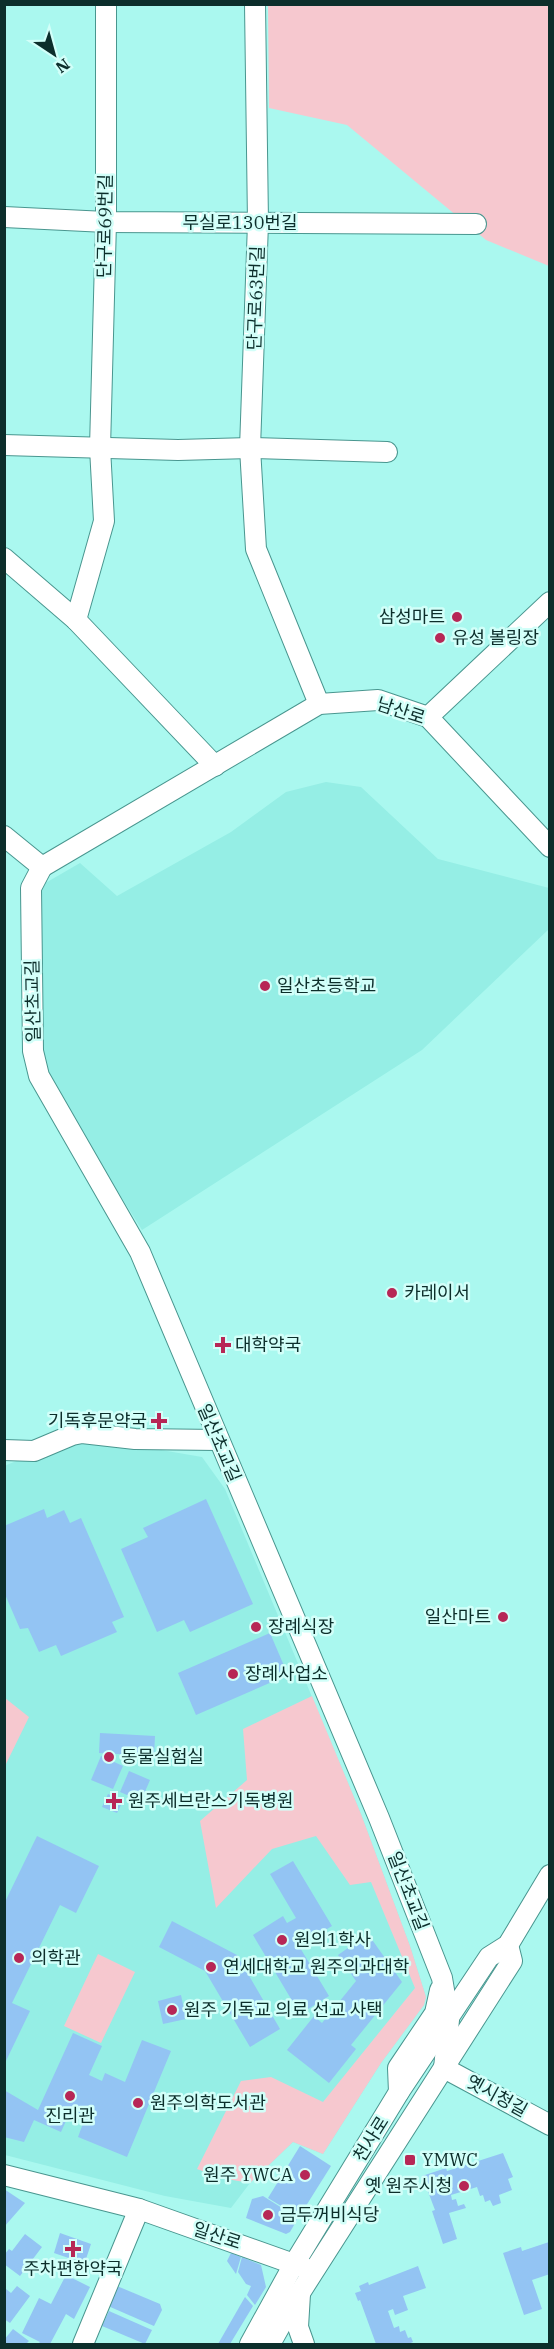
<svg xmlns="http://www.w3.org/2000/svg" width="554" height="2349" font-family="'IBM Plex Serif','Noto Sans KR',serif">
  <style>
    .built { fill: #95eee5 }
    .green { fill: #f6c8cf }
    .building { fill: #93c4f3 }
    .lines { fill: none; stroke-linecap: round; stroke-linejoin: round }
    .minor-casing { stroke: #49968f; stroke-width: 22 }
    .minor { stroke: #fff; stroke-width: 20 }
    .poi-dot { fill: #b72756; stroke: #d2fff9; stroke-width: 2 }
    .labels { text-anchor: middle; stroke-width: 5; stroke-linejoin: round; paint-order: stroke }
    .street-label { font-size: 18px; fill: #0c2e2b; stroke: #d2fff9 }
    .poi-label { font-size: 18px; fill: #0c2e2b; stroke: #d2fff9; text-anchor: start }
  </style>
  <rect width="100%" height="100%" fill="#aaf8ef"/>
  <g class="built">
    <polygon points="326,782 361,787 438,859 549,888 549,929 422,1050 142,1230 45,1076 41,1042 38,893 42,885 80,863 117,896 231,832 286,792"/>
    <polygon points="91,1438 202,1457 225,1489 361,1814 410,1946 426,1997 424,2005 381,2063 323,2154 293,2142 250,2183 231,2208 165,2196 5,2155 4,1466 34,1454"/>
  </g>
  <g class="green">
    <polygon points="268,5 549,5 549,266 486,240 347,125 269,108"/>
    <polygon points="312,1696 361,1814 410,1946 426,1997 424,2005 381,2063 323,2154 293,2142 250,2183 221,2178 197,2169 241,2081 271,2077 323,2102 415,1988 371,1882 350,1885 316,1836 272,1849 216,1908 200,1821 247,1780 243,1729"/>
    <polygon points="5,1698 29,1717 5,1766"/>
    <polygon points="98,1954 135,1972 101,2043 64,2026"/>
  </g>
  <g class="building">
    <polygon points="206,1499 253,1604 190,1632 184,1620 157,1632 121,1549 148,1537 143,1528"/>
    <polygon points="44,1509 47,1518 64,1510 70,1523 81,1518 124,1617 112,1622 117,1632 61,1656 56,1645 39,1652 28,1628 20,1629 4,1592 4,1526"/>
    <polygon points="270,1633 288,1675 196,1715 178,1673"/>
    <polygon points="100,1733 155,1736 154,1756 99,1753"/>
    <polygon points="101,1756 123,1766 113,1789 91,1780"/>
    <polygon points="129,1771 150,1780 141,1801 120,1792"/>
    <polygon points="108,1794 123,1801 117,1813 102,1807"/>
    <polygon points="37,1836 99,1866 76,1913 60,1905 12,2003 30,2011 5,2063 5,1902"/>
    <polygon points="293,1861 332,1926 299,1946 329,1996 300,2014 253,1935 283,1916 287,1923 296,1918 270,1874"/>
    <polygon points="172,1921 237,1955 280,2029 250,2047 205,1971 159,1947"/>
    <polygon points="368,1934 402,1982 351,2045 356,2049 329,2083 287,2050 314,2016 322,2023 356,1981 338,1955"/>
    <polygon points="181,1995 186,2019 163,2024 158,2001"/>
    <polygon points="73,2033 102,2046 89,2075 102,2081 105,2073 125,2082 142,2040 171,2051 127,2157 78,2137 85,2118 70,2112 61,2132 34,2120 24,2142 4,2137 4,2090 38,2110"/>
    <polygon points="300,2146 331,2166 299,2217 268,2198"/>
    <polygon points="503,2153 513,2177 508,2179 512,2190 499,2195 501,2203 493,2206 490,2200 485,2202 483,2195 480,2196 477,2187 451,2195 452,2200 456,2199 458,2206 464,2204 466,2208 449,2213 457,2239 443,2244 432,2211 435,2210 422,2176 446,2168 447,2171"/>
    <polygon points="4,2189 25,2203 4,2227"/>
    <polygon points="263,2196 298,2218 290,2232 286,2234 246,2218 252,2199"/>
    <polygon points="60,2233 91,2244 85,2262 83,2263 54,2253"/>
    <polygon points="25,2234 42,2247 20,2276 4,2264 4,2255 9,2249 12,2251"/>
    <polygon points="549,2242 550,2274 532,2280 542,2309 524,2315 503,2253 521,2247 522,2251"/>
    <polygon points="231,2253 241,2257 236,2274 227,2261"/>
    <polygon points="242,2257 261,2265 266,2287 255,2305 247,2295 251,2286 246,2284 238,2272"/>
    <polygon points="418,2266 426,2288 403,2296 408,2310 395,2315 393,2309 388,2311 394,2328 399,2326 400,2332 405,2330 408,2338 411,2337 413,2342 408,2344 376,2344 360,2300 358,2301 355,2293 361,2291 359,2286 368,2282 369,2285"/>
    <polygon points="66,2275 90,2287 74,2319 66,2314 50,2344 38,2344 40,2342 22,2333 39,2298 51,2304"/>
    <polygon points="17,2286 30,2296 10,2323 4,2319 4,2291 6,2289 11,2293"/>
    <polygon points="117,2286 160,2304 162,2310 154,2326 108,2306"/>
    <polygon points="245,2297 253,2306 230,2344 218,2344"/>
    <polygon points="109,2311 152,2330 145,2344 102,2326"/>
    <polygon points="13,2329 29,2341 26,2344 4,2344 4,2340"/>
  </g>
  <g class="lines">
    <g class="minor-casing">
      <g id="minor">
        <polyline points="255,4 258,223 250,448 256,549 319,704"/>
        <polyline points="4,217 106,222 476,224"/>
        <polyline points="4,445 178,450 250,448 387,452"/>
        <polyline points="4,558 76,620 215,766"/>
        <polyline points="76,620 104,521 100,448 106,222 106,4"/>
        <polyline points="428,717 550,602"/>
        <polyline points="4,836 42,867"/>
        <polyline points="42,867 31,888 33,1051 39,1076 140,1252 379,1818 442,1978 449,2020 444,2068 550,2125"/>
        <polyline points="42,867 319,704 378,700 428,717 550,847"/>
        <polyline points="4,1450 34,1451 72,1435 82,1433 135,1439 218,1440"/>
        <polyline points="399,2092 398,2068 435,2013 440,1990"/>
        <polyline points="4,2175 139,2209 305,2268"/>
        <polyline points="300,2294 298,2327 304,2344"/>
        <polyline points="83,2344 139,2209"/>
        <polyline points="250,2344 294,2264 399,2092 489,1957 508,1945 550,1875"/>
        <polyline points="270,2344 289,2310 512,1961 508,1945"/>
      </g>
    </g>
    <use href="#minor" class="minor"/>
  </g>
  <g class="poi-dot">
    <circle cx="457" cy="617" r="6"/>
    <circle cx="440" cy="638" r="6"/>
    <circle cx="265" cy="986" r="6"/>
    <circle cx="392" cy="1293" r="6"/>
    <path d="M220 1336h6v6h6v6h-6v6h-6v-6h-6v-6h6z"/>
    <path d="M156 1412h6v6h6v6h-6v6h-6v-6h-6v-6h6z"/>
    <circle cx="503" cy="1617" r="6"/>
    <circle cx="256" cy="1627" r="6"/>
    <circle cx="233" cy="1674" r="6"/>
    <circle cx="109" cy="1757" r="6"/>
    <path d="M111 1792h6v6h6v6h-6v6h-6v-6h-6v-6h6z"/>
    <circle cx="282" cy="1940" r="6"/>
    <circle cx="19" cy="1958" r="6"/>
    <circle cx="211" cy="1967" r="6"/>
    <circle cx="172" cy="2010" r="6"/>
    <circle cx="70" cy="2096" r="6"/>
    <circle cx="138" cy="2103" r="6"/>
    <rect x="404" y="2154" width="12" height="12" rx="3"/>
    <circle cx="305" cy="2175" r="6"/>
    <circle cx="464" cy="2186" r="6"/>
    <circle cx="268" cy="2215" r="6"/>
    <path d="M70 2240h6v6h6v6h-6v6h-6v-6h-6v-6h6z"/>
  </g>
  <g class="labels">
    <g class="street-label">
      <text x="240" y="229">무실로130번길</text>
      <text transform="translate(105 226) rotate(-89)" y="6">단구로69번길</text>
      <text transform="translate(256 298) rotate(-88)" y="6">단구로63번길</text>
      <text transform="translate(401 711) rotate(18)" y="6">남산로</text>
      <text transform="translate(33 1001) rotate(-91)" y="6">일산초교길</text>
      <text transform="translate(219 1443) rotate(67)" y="6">일산초교길</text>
      <text transform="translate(408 1891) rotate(69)" y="6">일산초교길</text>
      <text transform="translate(497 2096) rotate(29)" y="6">옛시청길</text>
      <text transform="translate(371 2139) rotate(-58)" y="6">천사로</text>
      <text transform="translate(217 2236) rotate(18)" y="6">일산로</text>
    </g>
    <g class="poi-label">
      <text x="445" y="623" text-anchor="end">삼성마트</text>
      <text x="452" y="644">유성 볼링장</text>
      <text x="277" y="992">일산초등학교</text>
      <text x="404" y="1299">카레이서</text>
      <text x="235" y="1351">대학약국</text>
      <text x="147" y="1427" text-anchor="end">기독후문약국</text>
      <text x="491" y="1623" text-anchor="end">일산마트</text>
      <text x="268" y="1633">장례식장</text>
      <text x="245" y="1680">장례사업소</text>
      <text x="121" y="1763">동물실험실</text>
      <text x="128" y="1807">원주세브란스기독병원</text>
      <text x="294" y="1946">원의1학사</text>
      <text x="31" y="1964">의학관</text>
      <text x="223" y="1973">연세대학교 원주의과대학</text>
      <text x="184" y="2016">원주 기독교 의료 선교 사택</text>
      <text x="150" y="2109">원주의학도서관</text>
      <text x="70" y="2122" text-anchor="middle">진리관</text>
      <text x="422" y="2166">YMWC</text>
      <text x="293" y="2181" text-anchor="end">원주 YWCA</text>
      <text x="452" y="2192" text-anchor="end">옛 원주시청</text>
      <text x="280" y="2221">금두꺼비식당</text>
      <text x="73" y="2275" text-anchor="middle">주차편한약국</text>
    </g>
  </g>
  <rect width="554" height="2349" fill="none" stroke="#0c2e2b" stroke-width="12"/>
  <g transform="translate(54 54) rotate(144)" stroke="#d2fff9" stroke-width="4.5" paint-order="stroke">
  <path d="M0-4.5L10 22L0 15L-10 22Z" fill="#0c2e2b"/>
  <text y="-9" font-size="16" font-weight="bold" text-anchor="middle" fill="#0c2e2b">N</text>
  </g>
</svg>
